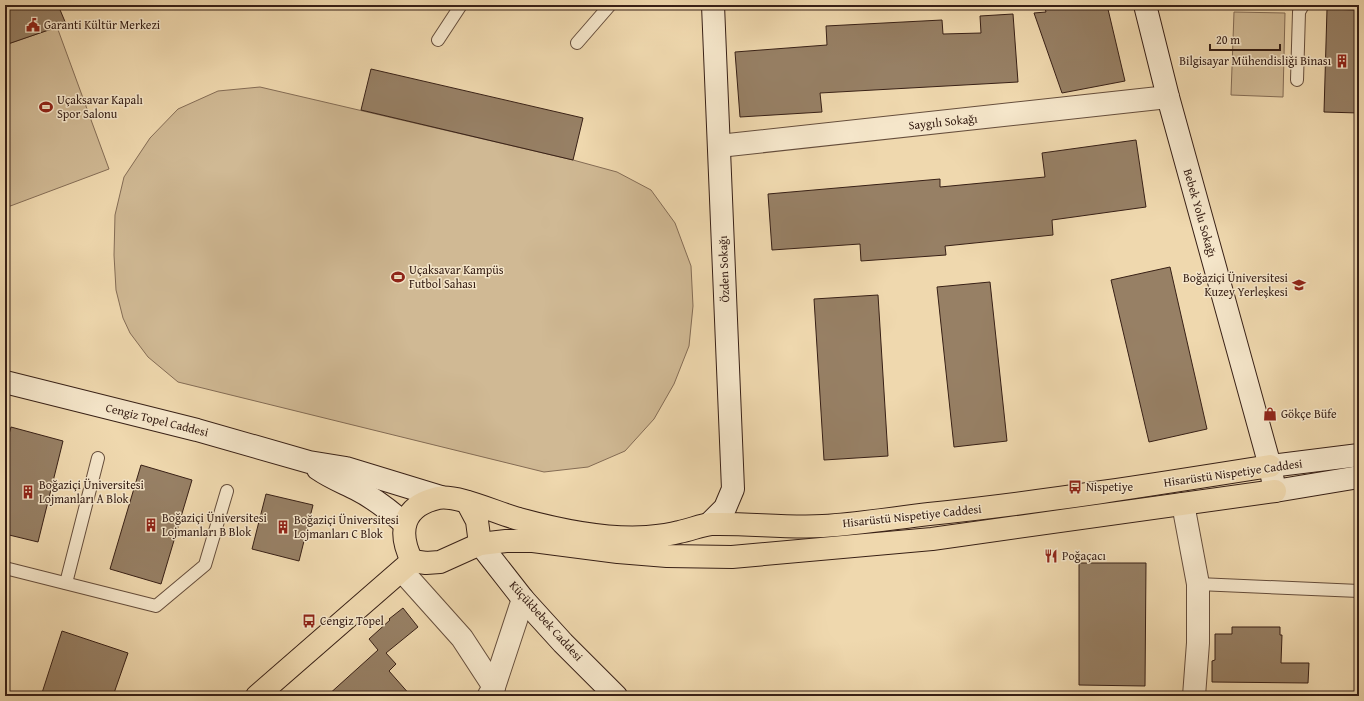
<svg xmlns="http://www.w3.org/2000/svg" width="1364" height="701" font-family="'Gentium Book Plus',serif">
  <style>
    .green { fill: #d0b994; stroke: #846c55 }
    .building { fill: #978065; stroke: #382016 }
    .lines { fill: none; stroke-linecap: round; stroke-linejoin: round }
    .lane-casing { stroke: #664e3c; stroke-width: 14 }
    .street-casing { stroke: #664e3c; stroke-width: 24 }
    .secondary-casing { stroke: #382016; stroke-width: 24 }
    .primary-casing { stroke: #382016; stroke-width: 24 }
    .lane { stroke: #f5e6ca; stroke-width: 12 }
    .street { stroke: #f5e6ca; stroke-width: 22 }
    .secondary { stroke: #f5e6ca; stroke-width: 22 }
    .primary { stroke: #efd8ae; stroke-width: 22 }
    .labels { text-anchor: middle; stroke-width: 3; stroke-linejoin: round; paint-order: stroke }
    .poi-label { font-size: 12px; fill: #382016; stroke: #f5e6ca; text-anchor: start }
    .street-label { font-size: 12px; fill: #382016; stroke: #f5e6ca }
  </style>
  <rect width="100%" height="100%" fill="#efd8ae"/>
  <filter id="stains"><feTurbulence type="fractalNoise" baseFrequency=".005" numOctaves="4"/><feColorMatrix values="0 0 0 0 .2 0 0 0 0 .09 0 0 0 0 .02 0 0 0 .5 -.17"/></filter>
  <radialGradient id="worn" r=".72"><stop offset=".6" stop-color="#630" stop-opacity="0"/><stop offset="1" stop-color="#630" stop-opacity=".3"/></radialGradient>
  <g class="green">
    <polygon points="1234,12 1285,13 1283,97 1231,95"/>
    <polygon points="57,27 109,169 5,208 5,45"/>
    <polygon points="260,87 573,160 617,172 651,190 675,223 691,266 693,306 689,346 674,384 654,419 625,451 588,467 544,472 178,382 148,357 130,333 123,318 116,290 114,255 115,215 124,177 150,138 178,109 218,91"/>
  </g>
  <g class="building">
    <polygon points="5,5 58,5 66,24 5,45"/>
    <polygon points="1044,5 1107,5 1125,81 1062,93 1034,13 1046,12"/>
    <polygon points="1327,9 1359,10 1359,113 1324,112"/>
    <polygon points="1013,14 1018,82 820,93 822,112 740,117 735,52 827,45 826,26 942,20 943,34 981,33 980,16"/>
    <polygon points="371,69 583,118 573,160 361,110"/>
    <polygon points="1136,140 1146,207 1052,220 1053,235 945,246 946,255 861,261 860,244 772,250 768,194 940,179 940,187 1045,177 1042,153"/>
    <polygon points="1170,267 1207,429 1149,442 1111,280"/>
    <polygon points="990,282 1007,441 954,447 937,287"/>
    <polygon points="878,295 888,456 824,460 814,299"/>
    <polygon points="11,427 63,441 38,542 5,534 5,449"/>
    <polygon points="141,465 192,480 161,584 110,569"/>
    <polygon points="266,494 313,505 299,561 252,549"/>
    <polygon points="1079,563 1146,563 1145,686 1079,685"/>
    <polygon points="403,608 418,627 386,653 396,664 389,671 411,696 327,696 378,650 369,639 390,620 389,619"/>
    <polygon points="1232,627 1280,627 1280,635 1282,635 1281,663 1309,663 1308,683 1212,682 1212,661 1215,660 1215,634 1232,634"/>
    <polygon points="62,631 128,653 113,696 41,696"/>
  </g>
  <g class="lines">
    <g class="lane-casing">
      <g id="lane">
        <polyline points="438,40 461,5"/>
        <polyline points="577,43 610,5"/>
        <polyline points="1297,80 1299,12 1303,5"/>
        <polyline points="5,568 156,606 205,565 227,491"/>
        <polyline points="66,583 98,458"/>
        <polyline points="1198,584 1359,591"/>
      </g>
    </g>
    <g class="street-casing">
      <g id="street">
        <polyline points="719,146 1168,97"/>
        <polyline points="1183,504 1198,584 1198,643 1194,696"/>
        <polyline points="402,571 462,638 494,687"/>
        <polyline points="489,695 494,687 523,599"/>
      </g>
    </g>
    <g class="secondary-casing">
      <g id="secondary">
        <polyline points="1145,5 1168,97 1270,466 1275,491 1359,477"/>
        <polyline points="5,382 197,430 309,462 346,468 441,497"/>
        <polyline points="1270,466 1359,455"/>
        <path d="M 318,469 C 331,478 342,482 356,489 C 374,498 389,510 404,523"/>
        <polyline points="709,524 725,508 733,489 713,5"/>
        <polyline points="480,544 523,599 563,643 616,696"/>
      </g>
    </g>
    <g class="primary-casing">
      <g id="primary">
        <polyline points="467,502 477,521 480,544"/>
        <path d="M 412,561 C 397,531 403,506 438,498 C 457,494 499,514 519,519 C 559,530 605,540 647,537 C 658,536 669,535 679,532 C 690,530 701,525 711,524 C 748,523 786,528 823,526 C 858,524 894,518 929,514 C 1044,502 1157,484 1270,466"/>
        <polyline points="412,561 426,563 440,562 480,544 506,541 533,541 618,552 667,556 732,557 932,539 1275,491"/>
        <polyline points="257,696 412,561"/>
      </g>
    </g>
    <use href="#lane" class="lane"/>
    <use href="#street" class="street"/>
    <use href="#secondary" class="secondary"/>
    <use href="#primary" class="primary"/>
  </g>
  <defs>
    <g id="civic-bare" transform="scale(1.08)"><path d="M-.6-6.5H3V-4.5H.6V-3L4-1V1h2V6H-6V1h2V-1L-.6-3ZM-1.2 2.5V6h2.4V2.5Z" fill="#8f2418" stroke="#f5e6ca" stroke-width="2.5" paint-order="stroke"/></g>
    <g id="building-bare" transform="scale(1.08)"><path d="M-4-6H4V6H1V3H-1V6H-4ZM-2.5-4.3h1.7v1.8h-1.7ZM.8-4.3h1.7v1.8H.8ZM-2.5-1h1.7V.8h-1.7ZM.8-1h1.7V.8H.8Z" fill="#8f2418" stroke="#f5e6ca" stroke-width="2.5" paint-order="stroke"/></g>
    <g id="stadium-bare" transform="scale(1.08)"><path d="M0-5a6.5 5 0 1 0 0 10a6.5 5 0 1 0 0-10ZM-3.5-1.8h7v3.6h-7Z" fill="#8f2418" stroke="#f5e6ca" stroke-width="2.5" paint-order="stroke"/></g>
    <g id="university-bare" transform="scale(1.08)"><path d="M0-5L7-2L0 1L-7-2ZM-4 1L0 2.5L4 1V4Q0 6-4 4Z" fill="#8f2418" stroke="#f5e6ca" stroke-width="2.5" paint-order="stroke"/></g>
    <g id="shop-bare" transform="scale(1.08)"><path d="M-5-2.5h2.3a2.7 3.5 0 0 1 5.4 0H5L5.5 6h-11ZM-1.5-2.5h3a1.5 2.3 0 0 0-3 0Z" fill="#8f2418" stroke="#f5e6ca" stroke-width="2.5" paint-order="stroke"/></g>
    <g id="bus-bare" transform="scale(1.08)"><path d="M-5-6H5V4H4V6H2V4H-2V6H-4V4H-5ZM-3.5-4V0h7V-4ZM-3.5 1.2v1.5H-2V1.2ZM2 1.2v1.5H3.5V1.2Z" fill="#8f2418" stroke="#f5e6ca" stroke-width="2.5" paint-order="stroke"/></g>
    <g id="restaurant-bare" transform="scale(1.08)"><path d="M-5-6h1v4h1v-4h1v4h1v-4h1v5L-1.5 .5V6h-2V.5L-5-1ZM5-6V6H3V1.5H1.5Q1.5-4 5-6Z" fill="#8f2418" stroke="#f5e6ca" stroke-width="2.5" paint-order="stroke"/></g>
  </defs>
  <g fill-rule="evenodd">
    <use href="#civic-bare" x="33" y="25"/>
    <use href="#building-bare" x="1342" y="61"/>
    <use href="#stadium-bare" x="46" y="107"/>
    <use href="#stadium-bare" x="398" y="277"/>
    <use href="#university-bare" x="1299" y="285"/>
    <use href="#shop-bare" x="1270" y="414"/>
    <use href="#bus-bare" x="1075" y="487"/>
    <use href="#building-bare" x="28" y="492"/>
    <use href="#building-bare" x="151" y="525"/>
    <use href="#building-bare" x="283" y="527"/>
    <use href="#restaurant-bare" x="1051" y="556"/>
    <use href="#bus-bare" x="309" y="621"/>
  </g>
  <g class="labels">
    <g class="poi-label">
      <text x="44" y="29">Garanti Kültür Merkezi</text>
      <text x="1331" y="65" text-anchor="end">Bilgisayar Mühendisliği Binası</text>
      <text x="57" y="104">Uçaksavar Kapalı<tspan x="57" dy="14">Spor Salonu</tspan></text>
      <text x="409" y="274">Uçaksavar Kampüs<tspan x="409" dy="14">Futbol Sahası</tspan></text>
      <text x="1288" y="282" text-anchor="end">Boğaziçi Üniversitesi<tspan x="1288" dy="14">Kuzey Yerleşkesi</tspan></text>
      <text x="1281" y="418">Gökçe Büfe</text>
      <text x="39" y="489">Boğaziçi Üniversitesi<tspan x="39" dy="14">Lojmanları A Blok</tspan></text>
      <text x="1086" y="491">Nispetiye</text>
      <text x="162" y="522">Boğaziçi Üniversitesi<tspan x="162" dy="14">Lojmanları B Blok</tspan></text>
      <text x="294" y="524">Boğaziçi Üniversitesi<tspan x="294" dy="14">Lojmanları C Blok</tspan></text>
      <text x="1062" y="560">Poğaçacı</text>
      <text x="320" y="625">Cengiz Topel</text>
    </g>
    <g class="street-label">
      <text transform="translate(943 122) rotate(-6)" y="4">Saygılı Sokağı</text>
      <text transform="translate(1200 213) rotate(74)" y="4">Bebek Yolu Sokağı</text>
      <text transform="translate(724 269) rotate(-92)" y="4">Özden Sokağı</text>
      <text transform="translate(157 420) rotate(14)" y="4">Cengiz Topel Caddesi</text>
      <text transform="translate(1233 473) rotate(-8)" y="4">Hisarüstü Nispetiye Caddesi</text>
      <text transform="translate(912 516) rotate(-6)" y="4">Hisarüstü Nispetiye Caddesi</text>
      <text transform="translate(546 621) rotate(48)" y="4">Küçükbebek Caddesi</text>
    </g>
  </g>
  <rect width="1364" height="701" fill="none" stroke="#efd8ae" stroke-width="20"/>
  <rect x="6" y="6" width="1352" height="689" fill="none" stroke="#382016" stroke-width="2"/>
  <rect x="10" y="10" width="1344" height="681" fill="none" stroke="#382016"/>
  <path d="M1210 44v6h70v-6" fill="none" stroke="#382016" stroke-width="2"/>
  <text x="1216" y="44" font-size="12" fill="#382016" stroke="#f5e6ca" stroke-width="3" paint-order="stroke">20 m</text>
  <rect width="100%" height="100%" filter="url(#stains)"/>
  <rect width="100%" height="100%" fill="url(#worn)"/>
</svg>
